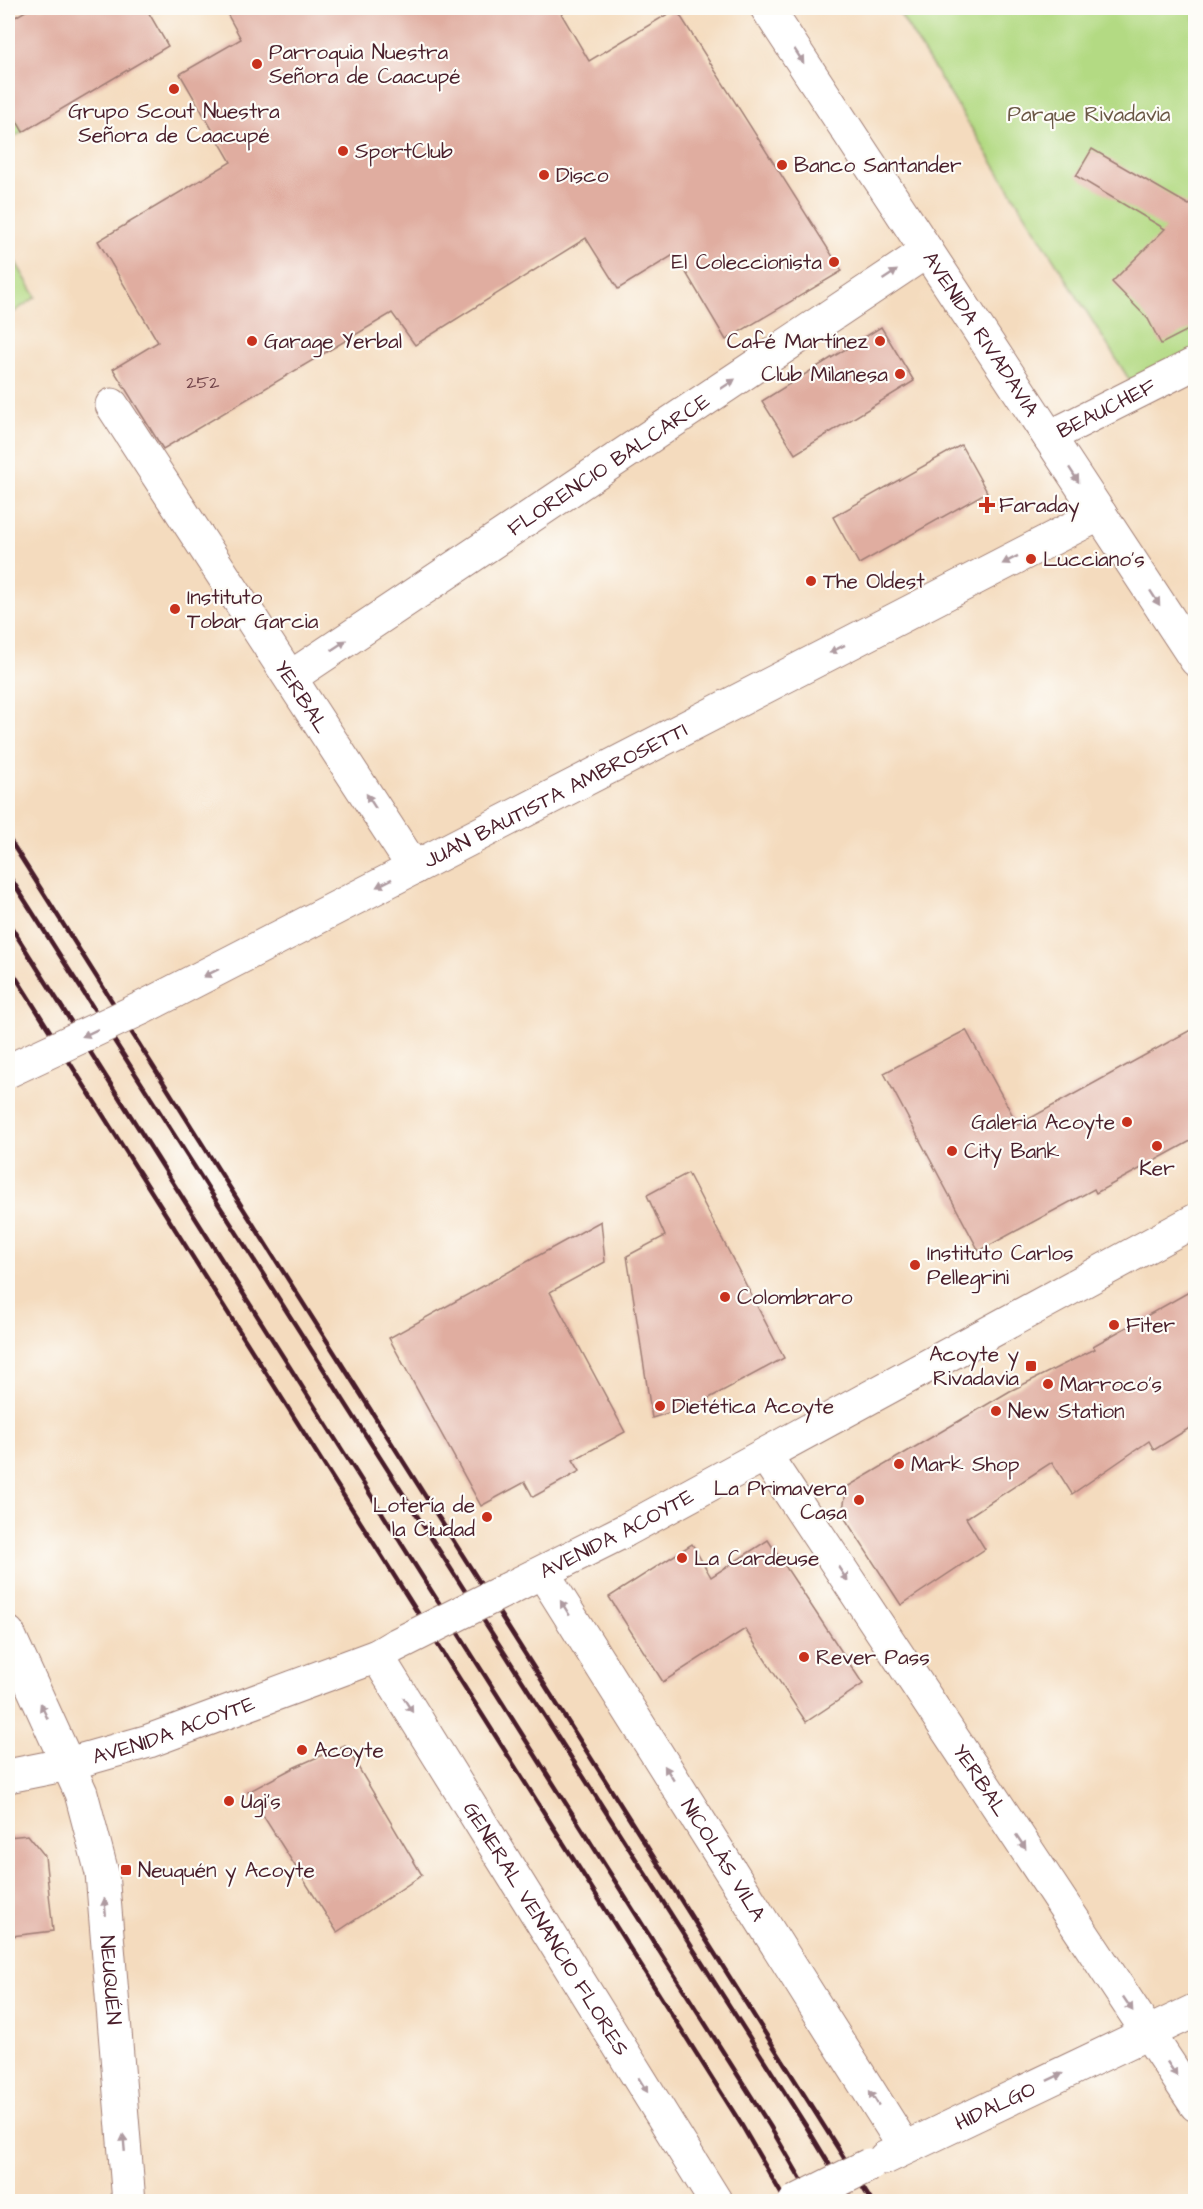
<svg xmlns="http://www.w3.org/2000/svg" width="1203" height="2209" font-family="'Architects Daughter',sans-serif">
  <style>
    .green { fill: #b3da83; stroke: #7e7c57; stroke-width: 1.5 }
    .building { fill: #e0ada0 }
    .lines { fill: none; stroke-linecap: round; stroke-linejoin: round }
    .pedestrian-casing { stroke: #9f7d74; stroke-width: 34 }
    .minor-casing { stroke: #9f7d74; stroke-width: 35 }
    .secondary-casing { stroke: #9f7d74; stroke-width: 35 }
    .primary-casing { stroke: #9f7d74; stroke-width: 35 }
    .pedestrian { stroke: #fff; stroke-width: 32 }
    .minor { stroke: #fff; stroke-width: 33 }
    .secondary { stroke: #fff; stroke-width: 33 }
    .primary { stroke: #fff; stroke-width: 33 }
    .rail { stroke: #4a1f2b; stroke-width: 4.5 }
    .minor-bridge-casing { stroke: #9f7d74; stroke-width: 35; stroke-linecap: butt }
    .secondary-bridge-casing { stroke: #9f7d74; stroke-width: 35; stroke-linecap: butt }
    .minor-bridge { stroke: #fff; stroke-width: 33 }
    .secondary-bridge { stroke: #fff; stroke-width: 33 }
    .oneway { fill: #ae9aa0 }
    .poi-dot { fill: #c8321e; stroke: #fdfcf7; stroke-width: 2 }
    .labels { text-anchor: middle; stroke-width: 4.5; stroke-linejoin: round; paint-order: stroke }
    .number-label { font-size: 18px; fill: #704248 }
    .poi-label { font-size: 21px; fill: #4a1f2b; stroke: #fdfcf7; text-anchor: start }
    .park-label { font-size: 21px; fill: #6a5745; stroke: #fdfcf7 }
    .street-label { font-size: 21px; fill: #4a1f2b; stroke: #fdfcf7 }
  </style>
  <rect width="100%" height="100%" fill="#fdfcf7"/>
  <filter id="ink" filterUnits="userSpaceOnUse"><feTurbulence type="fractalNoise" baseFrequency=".0167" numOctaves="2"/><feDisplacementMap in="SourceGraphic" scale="12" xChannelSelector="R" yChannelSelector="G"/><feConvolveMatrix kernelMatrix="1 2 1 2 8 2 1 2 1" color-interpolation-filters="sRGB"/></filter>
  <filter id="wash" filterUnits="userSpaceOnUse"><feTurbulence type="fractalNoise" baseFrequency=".008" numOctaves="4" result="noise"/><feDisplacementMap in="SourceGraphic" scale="24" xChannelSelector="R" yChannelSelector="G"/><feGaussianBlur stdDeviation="1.35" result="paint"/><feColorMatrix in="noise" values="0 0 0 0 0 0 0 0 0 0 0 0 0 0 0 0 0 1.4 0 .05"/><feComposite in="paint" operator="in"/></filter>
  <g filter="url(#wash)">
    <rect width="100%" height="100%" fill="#f4dbbe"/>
    <g class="green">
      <polygon points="896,8 1195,8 1195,363 1137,392"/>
      <polygon points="8,105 23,132 8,140"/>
      <polygon points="8,249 36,297 8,316"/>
    </g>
    <g id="blocks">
      <g class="building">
        <polygon points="31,8 146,8 168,46 23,132 8,105 8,21"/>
        <polygon points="224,8 558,8 589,61 676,9 842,271 726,340 675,254 618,289 586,238 415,345 392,313 163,449 113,369 158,342 98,241 231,162 180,74 241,39"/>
        <polygon points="1092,149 1189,205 1196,199 1196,326 1161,344 1148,319 1112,282 1165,229 1076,176"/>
        <polygon points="881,327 914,381 795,454 762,401"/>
        <polygon points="961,445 987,492 859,564 833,517"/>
        <polygon points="1196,1027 1196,1138 1096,1193 1094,1189 979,1251 884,1073 966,1030 1018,1125"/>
        <polygon points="688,1173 784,1358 700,1403 652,1418 627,1256 665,1236 647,1195"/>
        <polygon points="601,1221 605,1262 550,1292 625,1432 573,1460 580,1471 533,1497 525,1482 481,1506 389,1338"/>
        <polygon points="1196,1288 1196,1424 1154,1450 1149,1441 1072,1494 1052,1462 966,1518 985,1549 901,1605 842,1514 847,1487 1010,1391 1095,1349 1093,1346"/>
        <polygon points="768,1540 863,1684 806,1722 745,1629 663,1682 609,1597 692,1544 711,1577"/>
        <polygon points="345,1745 422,1875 337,1932 248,1792 295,1767"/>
        <polygon points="28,1835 45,1856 53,1931 12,1936 8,1892 8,1837"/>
      </g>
    </g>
  </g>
  <g filter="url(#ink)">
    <use href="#blocks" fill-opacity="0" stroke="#9f7d74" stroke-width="1.5"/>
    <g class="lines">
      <g class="pedestrian-casing">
        <g id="pedestrian">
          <path id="s1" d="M 1049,437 L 1196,363"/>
        </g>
      </g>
      <g class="minor-casing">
        <g id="minor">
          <path id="s2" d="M 112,405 L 414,868"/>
          <path id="s3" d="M 291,677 L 927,251"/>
          <path id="s4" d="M 142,1008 L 1100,514"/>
          <path id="s5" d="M 765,1455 L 1196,2105"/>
          <path id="s6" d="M 543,1573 L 905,2148"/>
          <path id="s7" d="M 8,1633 L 81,1793 L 102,1873 L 129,2202"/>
          <path id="s8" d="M 377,1656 L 716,2202"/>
          <path id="s9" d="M 885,2158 L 1196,2010"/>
        </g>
      </g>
      <g class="secondary-casing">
        <g id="secondary">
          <path id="s10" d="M 506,1590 L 626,1530 L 1196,1220"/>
          <path id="s11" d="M 8,1776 L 68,1764 L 149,1741 L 377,1656 L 394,1646"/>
        </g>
      </g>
      <g class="primary-casing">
        <g id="primary">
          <path id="s12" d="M 767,8 L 1196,660"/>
        </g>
      </g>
      <use href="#pedestrian" class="pedestrian"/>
      <use href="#minor" class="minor"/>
      <use href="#secondary" class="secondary"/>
      <use href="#primary" class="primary"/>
      <g class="rail">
        <polyline points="8,837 872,2202"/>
        <polyline points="8,874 806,2126 852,2202"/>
        <polyline points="8,922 770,2126 814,2202"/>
        <polyline points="8,965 741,2124 786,2202"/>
      </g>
      <g class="minor-bridge-casing">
        <g id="minor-bridge">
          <polyline points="8,1071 142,1008"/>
          <polyline points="795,2202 869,2165"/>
        </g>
      </g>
      <g class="secondary-bridge-casing">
        <polyline id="secondary-bridge" points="394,1646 506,1590"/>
      </g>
      <use href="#minor-bridge" class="minor-bridge"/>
      <use href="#secondary-bridge" class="secondary-bridge"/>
    </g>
    <defs><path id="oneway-solid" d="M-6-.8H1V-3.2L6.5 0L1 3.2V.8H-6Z" transform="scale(1.5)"/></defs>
    <g class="oneway">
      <use href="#oneway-solid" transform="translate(799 56) rotate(57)"/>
      <use href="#oneway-solid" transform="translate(890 275) rotate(-34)"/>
      <use href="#oneway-solid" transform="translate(728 384) rotate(-34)"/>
      <use href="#oneway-solid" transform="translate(1074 475) rotate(57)"/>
      <use href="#oneway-solid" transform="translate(1010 560) rotate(153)"/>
      <use href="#oneway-solid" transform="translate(1155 598) rotate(57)"/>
      <use href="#oneway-solid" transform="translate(339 645) rotate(-34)"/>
      <use href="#oneway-solid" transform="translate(837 649) rotate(153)"/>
      <use href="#oneway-solid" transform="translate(371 801) rotate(-123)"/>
      <use href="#oneway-solid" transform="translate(384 883) rotate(153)"/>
      <use href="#oneway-solid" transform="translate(211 973) rotate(153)"/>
      <use href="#oneway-solid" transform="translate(90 1033) rotate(155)"/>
      <use href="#oneway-solid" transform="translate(843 1574) rotate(56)"/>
      <use href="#oneway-solid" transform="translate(565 1608) rotate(-122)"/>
      <use href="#oneway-solid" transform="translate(408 1705) rotate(58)"/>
      <use href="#oneway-solid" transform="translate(44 1711) rotate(-115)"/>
      <use href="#oneway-solid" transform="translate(669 1773) rotate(-122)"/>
      <use href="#oneway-solid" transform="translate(1021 1842) rotate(56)"/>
      <use href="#oneway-solid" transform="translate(105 1907) rotate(-95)"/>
      <use href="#oneway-solid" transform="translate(1128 2004) rotate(56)"/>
      <use href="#oneway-solid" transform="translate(1172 2069) rotate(56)"/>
      <use href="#oneway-solid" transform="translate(1055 2077) rotate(-25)"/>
      <use href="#oneway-solid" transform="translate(643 2085) rotate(58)"/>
      <use href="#oneway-solid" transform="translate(874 2098) rotate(-122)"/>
      <use href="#oneway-solid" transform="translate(124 2143) rotate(-95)"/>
    </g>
  </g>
  <g class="poi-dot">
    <circle cx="257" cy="64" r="6"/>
    <circle cx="174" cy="89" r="6"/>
    <circle cx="343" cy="151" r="6"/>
    <circle cx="782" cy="165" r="6"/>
    <circle cx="544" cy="175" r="6"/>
    <circle cx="834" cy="262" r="6"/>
    <circle cx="252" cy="341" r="6"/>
    <circle cx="880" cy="341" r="6"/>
    <circle cx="900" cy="374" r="6"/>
    <path d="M984 496h6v6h6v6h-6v6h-6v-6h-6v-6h6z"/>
    <circle cx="1031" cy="559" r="6"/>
    <circle cx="811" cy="581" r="6"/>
    <circle cx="175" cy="609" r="6"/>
    <circle cx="1127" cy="1122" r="6"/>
    <circle cx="1157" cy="1146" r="6"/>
    <circle cx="952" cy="1151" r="6"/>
    <circle cx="915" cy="1265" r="6"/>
    <circle cx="725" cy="1297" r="6"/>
    <circle cx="1114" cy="1325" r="6"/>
    <rect x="1025" y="1360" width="12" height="12" rx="3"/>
    <circle cx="1048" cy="1384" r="6"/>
    <circle cx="660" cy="1406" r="6"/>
    <circle cx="996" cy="1411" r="6"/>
    <circle cx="899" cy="1464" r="6"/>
    <circle cx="859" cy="1500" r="6"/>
    <circle cx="487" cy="1517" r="6"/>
    <circle cx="682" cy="1558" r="6"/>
    <circle cx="804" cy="1657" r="6"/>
    <circle cx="302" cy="1750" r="6"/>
    <circle cx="229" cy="1801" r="6"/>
    <rect x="120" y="1864" width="12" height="12" rx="3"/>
  </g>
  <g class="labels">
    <g class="number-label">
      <text x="203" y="388">252</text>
    </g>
    <g class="poi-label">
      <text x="269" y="59">Parroquia Nuestra<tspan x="269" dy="24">Señora de Caacupé</tspan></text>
      <text x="174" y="118" text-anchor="middle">Grupo Scout Nuestra<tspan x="174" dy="24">Señora de Caacupé</tspan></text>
      <text x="355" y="158">SportClub</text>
      <text x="794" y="172">Banco Santander</text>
      <text x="556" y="182">Disco</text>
      <text x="822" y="269" text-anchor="end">El Coleccionista</text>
      <text x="264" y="348">Garage Yerbal</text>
      <text x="868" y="348" text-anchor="end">Café Martínez</text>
      <text x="888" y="381" text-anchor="end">Club Milanesa</text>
      <text x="999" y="512">Faraday</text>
      <text x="1043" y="566">Lucciano’s</text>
      <text x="823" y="588">The Oldest</text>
      <text x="187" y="604">Instituto<tspan x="187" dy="24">Tobar Garcia</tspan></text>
      <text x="1115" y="1129" text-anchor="end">Galeria Acoyte</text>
      <text x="964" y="1158">City Bank</text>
      <text x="1157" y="1175" text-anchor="middle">Ker</text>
      <text x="927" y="1260">Instituto Carlos<tspan x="927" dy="24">Pellegrini</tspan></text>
      <text x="737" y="1304">Colombraro</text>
      <text x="1126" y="1332">Fiter</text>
      <text x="1019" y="1361" text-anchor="end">Acoyte y<tspan x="1019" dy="24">Rivadavia</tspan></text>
      <text x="1060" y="1391">Marroco's</text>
      <text x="672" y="1413">Dietética Acoyte</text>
      <text x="1008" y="1418">New Station</text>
      <text x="911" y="1471">Mark Shop</text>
      <text x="847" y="1495" text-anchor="end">La Primavera<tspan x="847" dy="24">Casa</tspan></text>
      <text x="475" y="1512" text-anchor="end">Lotería de<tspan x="475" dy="24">la Ciudad</tspan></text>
      <text x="694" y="1565">La Cardeuse</text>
      <text x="816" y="1664">Rever Pass</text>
      <text x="314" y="1757">Acoyte</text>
      <text x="241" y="1808">Ugi's</text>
      <text x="138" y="1877">Neuquén y Acoyte</text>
    </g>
    <g class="park-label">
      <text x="1089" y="121">Parque Rivadavia</text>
    </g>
    <g class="street-label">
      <text dy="7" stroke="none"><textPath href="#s12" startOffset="390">AVENIDA RIVADAVIA</textPath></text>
      <text dy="7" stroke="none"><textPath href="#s1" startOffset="64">BEAUCHEF</textPath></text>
      <text dy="7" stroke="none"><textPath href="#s3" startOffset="382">FLORENCIO BALCARCE</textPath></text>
      <text dy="7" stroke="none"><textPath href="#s2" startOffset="348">YERBAL</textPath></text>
      <text dy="7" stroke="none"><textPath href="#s4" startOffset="465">JUAN BAUTISTA AMBROSETTI</textPath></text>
      <text dy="7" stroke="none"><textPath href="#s10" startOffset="124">AVENIDA ACOYTE</textPath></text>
      <text dy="7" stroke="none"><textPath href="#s11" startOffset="172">AVENIDA ACOYTE</textPath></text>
      <text dy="7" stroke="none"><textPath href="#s5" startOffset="390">YERBAL</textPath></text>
      <text dy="7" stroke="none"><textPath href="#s6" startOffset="339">NICOLÁS VILA</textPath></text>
      <text dy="7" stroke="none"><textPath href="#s8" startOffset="321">GENERAL VENANCIO FLORES</textPath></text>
      <text dy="7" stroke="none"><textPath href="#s7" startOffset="366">NEUQUÉN</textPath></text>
      <text dy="7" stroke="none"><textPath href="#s9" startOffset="122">HIDALGO</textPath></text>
    </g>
  </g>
  <rect width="1203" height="2209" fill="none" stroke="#fdfcf7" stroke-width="30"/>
</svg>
